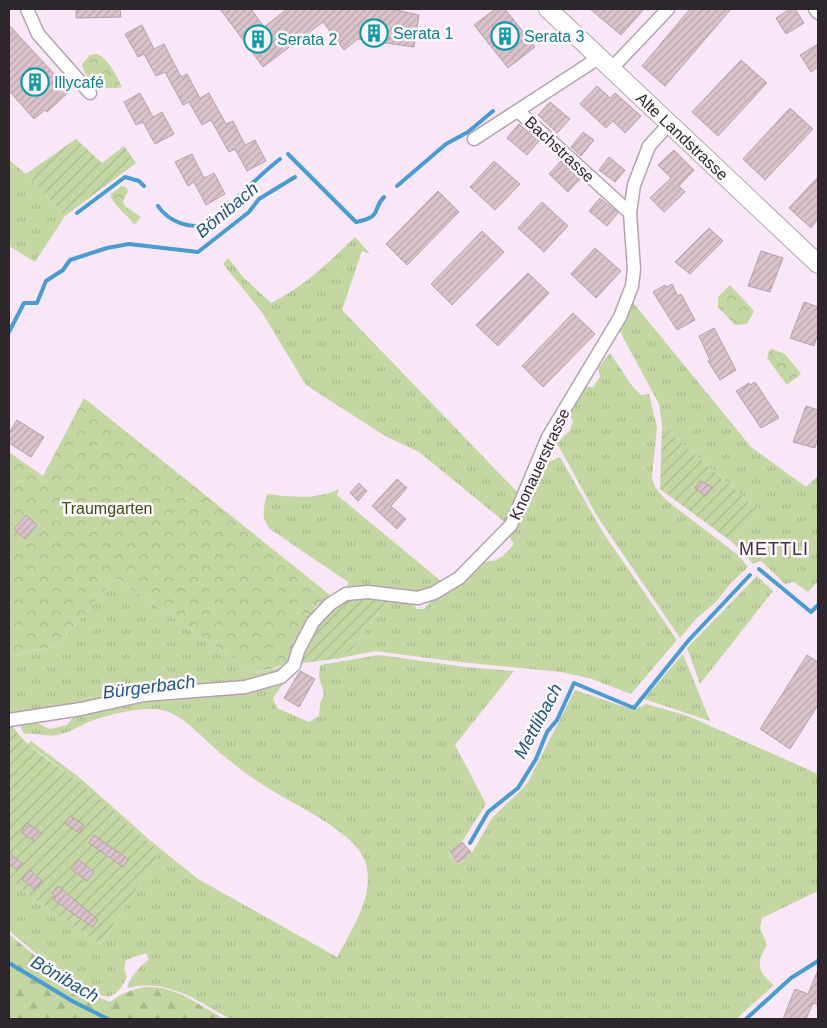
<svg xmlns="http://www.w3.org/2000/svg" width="827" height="1028" font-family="Helvetica,sans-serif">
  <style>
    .grass { fill: url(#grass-tufts) }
    .forest { fill: url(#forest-firs) }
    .park { fill: url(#park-crowns) }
    .garden { fill: url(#garden-furrows) }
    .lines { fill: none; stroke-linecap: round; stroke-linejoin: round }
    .stream { stroke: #499bd0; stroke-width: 4 }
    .building { fill: url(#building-hatch); stroke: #b9a1aa }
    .minor-casing { stroke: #b4a2b2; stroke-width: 15 }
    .secondary-casing { stroke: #b4a2b2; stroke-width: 20 }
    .minor { stroke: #fff; stroke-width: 12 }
    .secondary { stroke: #fff; stroke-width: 18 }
    .labels { text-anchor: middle; stroke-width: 5; stroke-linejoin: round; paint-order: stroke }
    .culture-label { font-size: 16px; fill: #0d838f; stroke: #fff7fe; text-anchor: start }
    .street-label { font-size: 16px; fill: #2d262c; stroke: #fff7fe }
    .park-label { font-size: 16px; fill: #3d4e13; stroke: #fff7fe }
    .water-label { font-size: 18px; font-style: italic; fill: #1c597d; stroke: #fff7fe }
    .neighbourhood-label { font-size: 18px; letter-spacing: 1px; fill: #41323f; stroke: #fff7fe }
  </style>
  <defs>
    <pattern id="grass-tufts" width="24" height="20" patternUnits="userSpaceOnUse" patternTransform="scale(1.25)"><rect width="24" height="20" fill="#c4d7a3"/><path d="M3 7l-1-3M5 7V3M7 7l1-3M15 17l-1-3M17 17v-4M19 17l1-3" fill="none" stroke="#a9b88c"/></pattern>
    <pattern id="forest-firs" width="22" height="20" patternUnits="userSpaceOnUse" patternTransform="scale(1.25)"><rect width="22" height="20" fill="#c4d7a3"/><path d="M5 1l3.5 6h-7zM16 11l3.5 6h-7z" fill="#a9b88c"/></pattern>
    <pattern id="park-crowns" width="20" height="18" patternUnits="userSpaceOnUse" patternTransform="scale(1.25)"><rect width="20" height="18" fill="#c4d7a3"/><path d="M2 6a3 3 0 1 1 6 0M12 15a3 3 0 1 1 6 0" fill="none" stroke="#a9b88c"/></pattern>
    <pattern id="garden-furrows" width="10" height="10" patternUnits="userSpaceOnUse" patternTransform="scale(1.25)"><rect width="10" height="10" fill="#c4d7a3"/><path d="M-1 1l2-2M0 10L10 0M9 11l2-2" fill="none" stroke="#a9b88c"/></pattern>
    <pattern id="building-hatch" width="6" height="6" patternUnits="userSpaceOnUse" patternTransform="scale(1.25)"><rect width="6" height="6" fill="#dac1ca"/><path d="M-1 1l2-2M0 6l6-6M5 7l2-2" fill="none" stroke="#bba6ae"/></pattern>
  </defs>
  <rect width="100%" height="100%" fill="#f9e6f7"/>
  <g class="grass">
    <polygon points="9,160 26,174 65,216 35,262 9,246"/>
    <path d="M 355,237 L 370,254 L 362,251 L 342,310 L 520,495 L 507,524 L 419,452 L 385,436 L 306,385 L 261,311 L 223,264 L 228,258 L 244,278 L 271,303 C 304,287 329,262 355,237 Z"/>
    <polygon points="631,300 751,447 806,487 818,476 818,581 808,592 794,582 785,584 761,561 753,564 732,542 758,510 662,425 659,404 618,328"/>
    <polygon points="610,353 633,387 641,395 649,394 657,427 652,477 655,487 666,500 738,555 748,567 730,584 716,602 696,619 680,638 597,516 557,443 570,430 573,421 569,414 583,387 593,387 600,377 598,368"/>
    <path d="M 560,457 L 602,531 L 677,640 L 631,694 L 592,679 L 561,672 L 451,661 L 375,651 L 341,658 L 353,648 L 389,598 L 413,602 L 417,609 L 424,609 L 433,599 L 484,561 C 498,563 505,554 514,544 L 508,535 L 541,463 L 549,462 Z"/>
    <path d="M 339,489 L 337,495 L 441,581 C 425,600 370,593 346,592 L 348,582 L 270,529 C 260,517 264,507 267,494 C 292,497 316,500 339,489 Z"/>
    <polygon points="757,576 773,591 700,684 687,648"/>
    <polygon points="115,578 255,673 286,666 278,675 261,681 9,717 9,656 57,646"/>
    <polygon points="683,654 710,721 644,699"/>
    <path d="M 379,655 L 466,667 L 514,671 L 455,745 L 486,804 L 463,840 L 449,853 L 458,864 L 473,851 L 492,818 L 527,784 L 575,690 L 634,710 L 646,704 L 688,716 L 818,774 L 818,891 L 762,918 L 760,928 L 767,945 C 756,962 757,972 774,985 L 736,1019 L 230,1019 C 196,1000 168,978 127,988 C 130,978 140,965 149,960 L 146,953 L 126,960 L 124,968 L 127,977 C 122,987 119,993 108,997 C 80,991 30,950 9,930 L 9,878 L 31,897 L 101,944 L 160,852 L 79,782 L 28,744 L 31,741 L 80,778 L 152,842 L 198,879 L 337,957 C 352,929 376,894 365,861 C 355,832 293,804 266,787 C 252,778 237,767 224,756 C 207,743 184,715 163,710 C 143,706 105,715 86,723 C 78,727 70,732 61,734 C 49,738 37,733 24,734 L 20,725 L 37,723 L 50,729 L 67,725 L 74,716 L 122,704 L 285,681 L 273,698 L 277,708 L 309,722 L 319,716 L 320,704 L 324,694 L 319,677 L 320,665 Z"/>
  </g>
  <path class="forest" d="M 9,934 C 39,959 72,989 110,1002 C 155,970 183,996 224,1019 L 9,1019 Z"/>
  <g class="park">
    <path d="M 97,54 C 109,59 116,75 122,87 C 105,92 85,83 82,64 L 90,55 Z"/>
    <path d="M 121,186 L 126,187 L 128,191 L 123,202 L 125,206 L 141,217 L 134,225 C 127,213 115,208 110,195 Z"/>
    <polygon points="730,285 754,311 747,324 735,325 718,307 718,297"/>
    <polygon points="772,349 785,354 801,374 787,385 767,358 769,351"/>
    <polygon points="84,398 330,595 315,607 291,663 255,673 115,578 57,646 9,656 9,452 43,476"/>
  </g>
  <g class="garden">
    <polygon points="76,139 102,163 124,146 136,163 65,216 26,174"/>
    <polygon points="662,425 758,510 732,542 660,489"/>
    <polygon points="351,598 389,598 353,648 341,658 303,663 300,660 310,632 340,603"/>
    <path d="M 9,720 C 23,747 54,763 78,781 C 106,803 132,829 160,852 L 101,944 L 31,897 L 9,878 Z"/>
  </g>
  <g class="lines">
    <g class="stream">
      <path d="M 288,154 L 356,222 C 384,216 371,210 384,197"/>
      <polyline points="397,186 446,144 468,132 493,111"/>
      <path d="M 158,206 C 168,221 191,231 208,223 C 217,219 223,212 229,206 C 245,190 262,173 280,159"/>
      <polyline points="77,213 125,177 139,181 144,186"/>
      <polyline points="9,332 24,303 37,303 46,281 63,270 70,260 107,248 129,244 198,252 249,212 259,199 295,177"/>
      <polyline points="759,569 811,612 818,605"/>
      <polyline points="470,843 488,812 518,788 536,759 547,732 557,720 574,683 634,708 688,641 750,575"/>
      <polyline points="9,963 74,1002 108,1019"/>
      <polyline points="746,1019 791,978 818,961"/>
    </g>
  </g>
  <g class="building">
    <polygon points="76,9 120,9 121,17 76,18"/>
    <polygon points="220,9 251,9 264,27 287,9 392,9 419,15 414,47 358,39 344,50 323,22 263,67"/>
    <polygon points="495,9 505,9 535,47 508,68 474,25"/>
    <polygon points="590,9 644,9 621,35"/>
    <polygon points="690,9 731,9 665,86 642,66"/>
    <polygon points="790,9 795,9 804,23 786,34 776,18"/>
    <polygon points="9,25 70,91 47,112 45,110 34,119 9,91"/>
    <polygon points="142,25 154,49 164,44 181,77 187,74 200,98 209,93 226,124 233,121 245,145 255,140 266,161 247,171 235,149 229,152 211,120 202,125 189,102 183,105 165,72 156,76 144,54 138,57 125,34"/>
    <polygon points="818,44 818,67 811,72 800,55"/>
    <polygon points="741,60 767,83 718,136 692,112"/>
    <polygon points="597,86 610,98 615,93 641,116 625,133 613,121 606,128 580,104"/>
    <polygon points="140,93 153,117 162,112 174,134 155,144 143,122 136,125 124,102"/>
    <polygon points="550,102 570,119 557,133 538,115"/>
    <polygon points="790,108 813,129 765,180 743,159"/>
    <polygon points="519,124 539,141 527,155 507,138"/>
    <polygon points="583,132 594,140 581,156 571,147"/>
    <polygon points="674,150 694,170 679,186 685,192 664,212 650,198 671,178 658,165"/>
    <polygon points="192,154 204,178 214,173 225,194 206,205 194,182 188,186 175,162"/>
    <polygon points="609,157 625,170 615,182 599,170"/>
    <polygon points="494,161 520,184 495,210 470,187"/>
    <polygon points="561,161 580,179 568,192 549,174"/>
    <polygon points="818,177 818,219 811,228 789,208"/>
    <polygon points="438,191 459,212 407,265 386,244"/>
    <polygon points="600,198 618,213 607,226 589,211"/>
    <polygon points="542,202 568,226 544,252 518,228"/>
    <polygon points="709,228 723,241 690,274 675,262"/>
    <polygon points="482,231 504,252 452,305 431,284"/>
    <polygon points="595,248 621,271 596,298 571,274"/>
    <polygon points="761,251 783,258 770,292 748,286"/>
    <polygon points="528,273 549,293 498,346 476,325"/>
    <polygon points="672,284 678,296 681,294 695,320 677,330 653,292 665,285 667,287"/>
    <polygon points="804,302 818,307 818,334 814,346 790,338"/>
    <polygon points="573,313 595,334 543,387 522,366"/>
    <polygon points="714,328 736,370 720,380 708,361 710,360 699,336"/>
    <polygon points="755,382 779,418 761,428 736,391 749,383 750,385"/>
    <polygon points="806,406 818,410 818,438 815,448 793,442"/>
    <polygon points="17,420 44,437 31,457 9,443 9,433"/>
    <polygon points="397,479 407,488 391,506 406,519 397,529 372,506"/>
    <polygon points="700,481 712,487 706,496 695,488"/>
    <polygon points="359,483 367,491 358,501 350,493"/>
    <polygon points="26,515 37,525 25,539 14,529"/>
    <polygon points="807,655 818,662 818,705 790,749 760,729"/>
    <polygon points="300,671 315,679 299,707 284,698"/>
    <polygon points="70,816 84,825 79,833 65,823"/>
    <polygon points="27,823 41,833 35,841 21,832"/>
    <polygon points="94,835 128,859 123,867 89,843"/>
    <polygon points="462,842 471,852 458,863 450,852"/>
    <polygon points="9,853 23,864 17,870 9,864"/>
    <polygon points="79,860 94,872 87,881 71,869"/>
    <polygon points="30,870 42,881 35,890 22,879"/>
    <polygon points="58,886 98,920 92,927 53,899 55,896 52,893"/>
    <polygon points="818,970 818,1005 813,1003 806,1019 783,1019 795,989 808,994"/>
  </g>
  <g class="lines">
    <g class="minor-casing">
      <g id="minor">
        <polyline points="27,9 38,34 90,93"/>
        <polyline points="815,9 818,13"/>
        <polyline points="612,68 668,9"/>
        <polyline points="518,111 630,213"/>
        <polyline points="474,139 600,57"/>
        <polyline points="9,720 81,709 144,695 245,687 281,677 294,665 298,651 313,622 330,604 346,594 368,592 418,598 434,593 459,578 511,525 548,437 620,317 632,286 634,269 630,213 634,185 649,146 670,123"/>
      </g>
    </g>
    <g class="secondary-casing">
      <g id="secondary">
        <path id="s1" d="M 548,9 L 818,264"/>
      </g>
    </g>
    <use href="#minor" class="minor"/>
    <use href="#secondary" class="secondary"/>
  </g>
  <defs>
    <g id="building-ring" transform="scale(1.4375)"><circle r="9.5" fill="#fff7fe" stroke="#0f9aa8" stroke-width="1.5"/><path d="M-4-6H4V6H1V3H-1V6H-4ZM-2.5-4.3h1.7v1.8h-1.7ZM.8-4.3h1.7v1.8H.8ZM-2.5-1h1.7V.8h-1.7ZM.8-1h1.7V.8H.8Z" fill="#0f9aa8"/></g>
  </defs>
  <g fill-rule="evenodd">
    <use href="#building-ring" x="374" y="33"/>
    <use href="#building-ring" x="505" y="36"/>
    <use href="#building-ring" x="258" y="39"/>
    <use href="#building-ring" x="35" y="82"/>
  </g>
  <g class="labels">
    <g class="culture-label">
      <text x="393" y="39">Serata 1</text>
      <text x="524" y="42">Serata 3</text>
      <text x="277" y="45">Serata 2</text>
      <text x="54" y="88">Illycafé</text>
    </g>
    <g class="street-label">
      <text dy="6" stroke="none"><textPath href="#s1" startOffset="185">Alte Landstrasse</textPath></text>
      <text transform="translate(560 149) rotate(43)" y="6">Bachstrasse</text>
      <text transform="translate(539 464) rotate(-65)" y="6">Knonauerstrasse</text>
    </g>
    <g class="park-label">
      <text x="107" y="514">Traumgarten</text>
    </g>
    <g class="water-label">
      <text transform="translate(227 210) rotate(-40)" y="6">Bönibach</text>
      <text transform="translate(149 687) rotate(-7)" y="6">Bürgerbach</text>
      <text transform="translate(538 721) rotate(-62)" y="6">Mettlibach</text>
      <text transform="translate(65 979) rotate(30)" y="6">Bönibach</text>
    </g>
    <g class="neighbourhood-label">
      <text x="774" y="555">METTLI</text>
    </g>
  </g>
  <rect width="827" height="1028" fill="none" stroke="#2d262c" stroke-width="20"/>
</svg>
